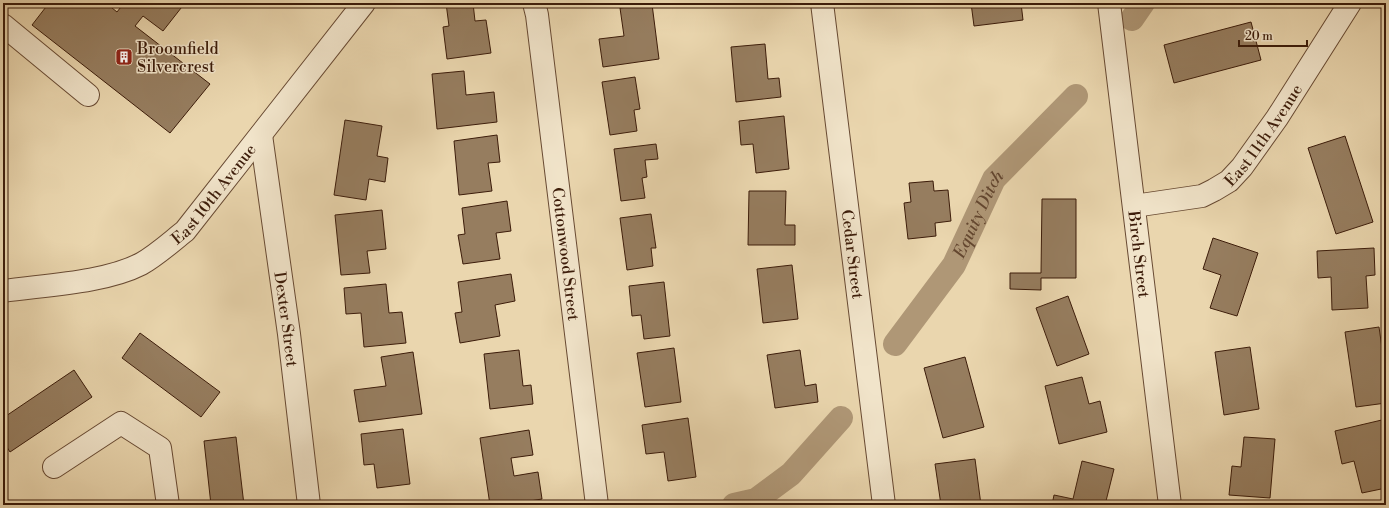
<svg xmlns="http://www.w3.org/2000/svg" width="1389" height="508" font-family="'Libre Bodoni',serif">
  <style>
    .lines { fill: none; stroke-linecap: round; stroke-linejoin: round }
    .canal { stroke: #af9776; stroke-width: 24 }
    .building { fill: #967d5f; stroke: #3c1c0a }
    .minor-casing { stroke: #684a33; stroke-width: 24 }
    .minor { stroke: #f1e4ca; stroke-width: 22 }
    .labels { text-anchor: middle; stroke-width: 3; stroke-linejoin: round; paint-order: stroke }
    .poi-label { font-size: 16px; fill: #3c1c0a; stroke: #f1e4ca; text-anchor: start }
    .street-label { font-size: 16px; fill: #3c1c0a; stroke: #f1e4ca }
    .water-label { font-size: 17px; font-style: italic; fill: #644730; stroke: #f1e4ca }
  </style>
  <rect width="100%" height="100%" fill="#ead6ae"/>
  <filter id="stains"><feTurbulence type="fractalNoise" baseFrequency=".005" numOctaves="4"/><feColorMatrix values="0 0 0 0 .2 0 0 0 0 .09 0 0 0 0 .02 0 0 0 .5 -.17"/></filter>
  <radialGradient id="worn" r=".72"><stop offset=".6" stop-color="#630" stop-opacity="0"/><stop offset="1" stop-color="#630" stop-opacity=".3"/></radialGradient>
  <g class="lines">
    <g class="canal">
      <polyline points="1132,19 1143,3"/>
      <path id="s1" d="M 895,344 L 954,265 L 994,179 L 1076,96"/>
      <polyline points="734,505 756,500 791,474 841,418"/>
    </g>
  </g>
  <g class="building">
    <polygon points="49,3 106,3 117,12 124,3 185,3 163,31 143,16 135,26 210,84 170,133 32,25"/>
    <polygon points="446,3 473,3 475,21 486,20 491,53 447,59 443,27 449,26"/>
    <polygon points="971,3 1021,3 1023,20 974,26"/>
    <polygon points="652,4 659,59 603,67 599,39 624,36 620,8"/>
    <polygon points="1251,22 1261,60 1174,83 1164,45"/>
    <polygon points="765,44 768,79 779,78 781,97 736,102 731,47"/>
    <polygon points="464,71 466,95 494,92 497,122 437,129 432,74"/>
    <polygon points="635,77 640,109 634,110 637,131 610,135 602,82"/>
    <polygon points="784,116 789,169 756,173 753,144 741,145 739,121"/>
    <polygon points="345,120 382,126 377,156 388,158 385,182 369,179 366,200 334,195"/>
    <polygon points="497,135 500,162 488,163 492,191 459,195 454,141"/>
    <polygon points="1345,136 1373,222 1336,234 1308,148"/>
    <polygon points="656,144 658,159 645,160 647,177 642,178 645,198 621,201 614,149"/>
    <polygon points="933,181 934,191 948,190 951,221 935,223 936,236 908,239 904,203 911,202 909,183"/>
    <polygon points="749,191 786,191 785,225 795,225 795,245 748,245"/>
    <polygon points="1042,199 1076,199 1076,278 1041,278 1041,290 1010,289 1010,273 1041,273"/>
    <polygon points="507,201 511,231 496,233 500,259 463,264 458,235 465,234 462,208"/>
    <polygon points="382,210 386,249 367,251 370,273 341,275 335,215"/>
    <polygon points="651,214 656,248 651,248 653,266 627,270 620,218"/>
    <polygon points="1213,238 1258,253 1237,316 1210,308 1221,275 1203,269"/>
    <polygon points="1374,248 1375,275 1366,276 1368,308 1332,310 1331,277 1318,278 1317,251"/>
    <polygon points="792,265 798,319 763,323 757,269"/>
    <polygon points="511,274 515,301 495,305 500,336 460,343 455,313 462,312 458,282"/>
    <polygon points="664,282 670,336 644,339 641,315 632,316 629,286"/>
    <polygon points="386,284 389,313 402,312 406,343 364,347 361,313 346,314 344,288"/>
    <polygon points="1068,296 1089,354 1057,366 1036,308"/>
    <polygon points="1379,327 1386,377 1386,403 1356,407 1345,332"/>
    <polygon points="140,333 220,392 201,417 122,358"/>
    <polygon points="1250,347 1259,409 1224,415 1215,352"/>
    <polygon points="674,348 681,402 645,407 637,353"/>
    <polygon points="519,350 523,386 531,385 533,404 490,409 484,354"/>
    <polygon points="800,350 805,386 816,384 818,402 775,408 767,355"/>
    <polygon points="413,352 422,414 359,422 354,390 386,386 381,357"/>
    <polygon points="965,357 984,427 943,438 924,368"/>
    <polygon points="74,370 92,397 10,452 3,441 3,418"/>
    <polygon points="1082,377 1089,404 1100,401 1107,432 1059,444 1045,386"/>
    <polygon points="688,418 696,477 668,481 664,452 646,454 642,425"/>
    <polygon points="1386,419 1386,446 1384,446 1386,453 1386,488 1362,493 1354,461 1342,464 1335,431"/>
    <polygon points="403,429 410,484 377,488 374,464 364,465 361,434"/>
    <polygon points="529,430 533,455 511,458 514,476 538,472 542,499 506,505 490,505 480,438"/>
    <polygon points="236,437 244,505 211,505 204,441"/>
    <polygon points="1244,437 1275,439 1270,498 1229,495 1232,466 1241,467"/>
    <polygon points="975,459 981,505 941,505 935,464"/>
    <polygon points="1082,461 1114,469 1105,505 1052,505 1054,495 1073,499"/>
  </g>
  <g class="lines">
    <g class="minor-casing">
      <g id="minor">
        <path id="s2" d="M 534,3 L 537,15 L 597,505"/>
        <path id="s3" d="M 822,3 L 884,505"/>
        <path id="s4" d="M 1109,3 L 1170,505"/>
        <polyline points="3,25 88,95"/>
        <path id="s5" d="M 261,135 L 289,334 L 309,505"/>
        <path id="s6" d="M 1134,206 L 1202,196 L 1214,190 L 1229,181 L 1242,167 L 1277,118 L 1350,3"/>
        <path id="s7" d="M 3,291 C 44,285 104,283 141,264 C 157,255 171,242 185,231 L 364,3"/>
        <polyline points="54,467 121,423 160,448 168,505"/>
      </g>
    </g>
    <use href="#minor" class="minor"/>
  </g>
  <defs>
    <g id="building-square" transform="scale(0.9)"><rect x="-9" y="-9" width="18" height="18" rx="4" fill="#8f2418" stroke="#f1e4ca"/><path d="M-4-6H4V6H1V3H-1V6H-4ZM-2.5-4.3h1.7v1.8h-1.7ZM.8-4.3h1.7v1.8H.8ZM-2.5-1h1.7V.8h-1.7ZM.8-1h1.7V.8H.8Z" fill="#fff"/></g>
  </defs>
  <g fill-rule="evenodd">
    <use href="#building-square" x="124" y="57"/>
  </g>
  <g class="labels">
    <g class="poi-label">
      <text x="137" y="54">Broomfield<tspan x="137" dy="18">Silvercrest</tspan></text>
    </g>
    <g class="street-label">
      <text dy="6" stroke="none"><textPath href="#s6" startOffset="157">East 11th Avenue</textPath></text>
      <text dy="6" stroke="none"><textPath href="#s7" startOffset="243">East 10th Avenue</textPath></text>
      <text dy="6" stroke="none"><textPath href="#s2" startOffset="253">Cottonwood Street</textPath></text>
      <text dy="6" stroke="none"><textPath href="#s3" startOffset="253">Cedar Street</textPath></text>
      <text dy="6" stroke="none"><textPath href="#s4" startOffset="253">Birch Street</textPath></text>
      <text dy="6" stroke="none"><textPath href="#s5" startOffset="186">Dexter Street</textPath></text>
    </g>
    <g class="water-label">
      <text dy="6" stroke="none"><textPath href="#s1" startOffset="155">Equity Ditch</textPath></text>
    </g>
  </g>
  <rect width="1389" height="508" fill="none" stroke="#ead6ae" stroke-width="16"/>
  <rect x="4" y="4" width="1381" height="500" fill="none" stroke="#3c1c0a" stroke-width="2"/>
  <rect x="8" y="8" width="1373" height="492" fill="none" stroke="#3c1c0a"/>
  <path d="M1239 40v6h68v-6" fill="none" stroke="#3c1c0a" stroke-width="2"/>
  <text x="1245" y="40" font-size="12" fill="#3c1c0a" stroke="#f1e4ca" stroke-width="3" paint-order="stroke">20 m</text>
  <rect width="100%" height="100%" filter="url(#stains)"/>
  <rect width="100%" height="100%" fill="url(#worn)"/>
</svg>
